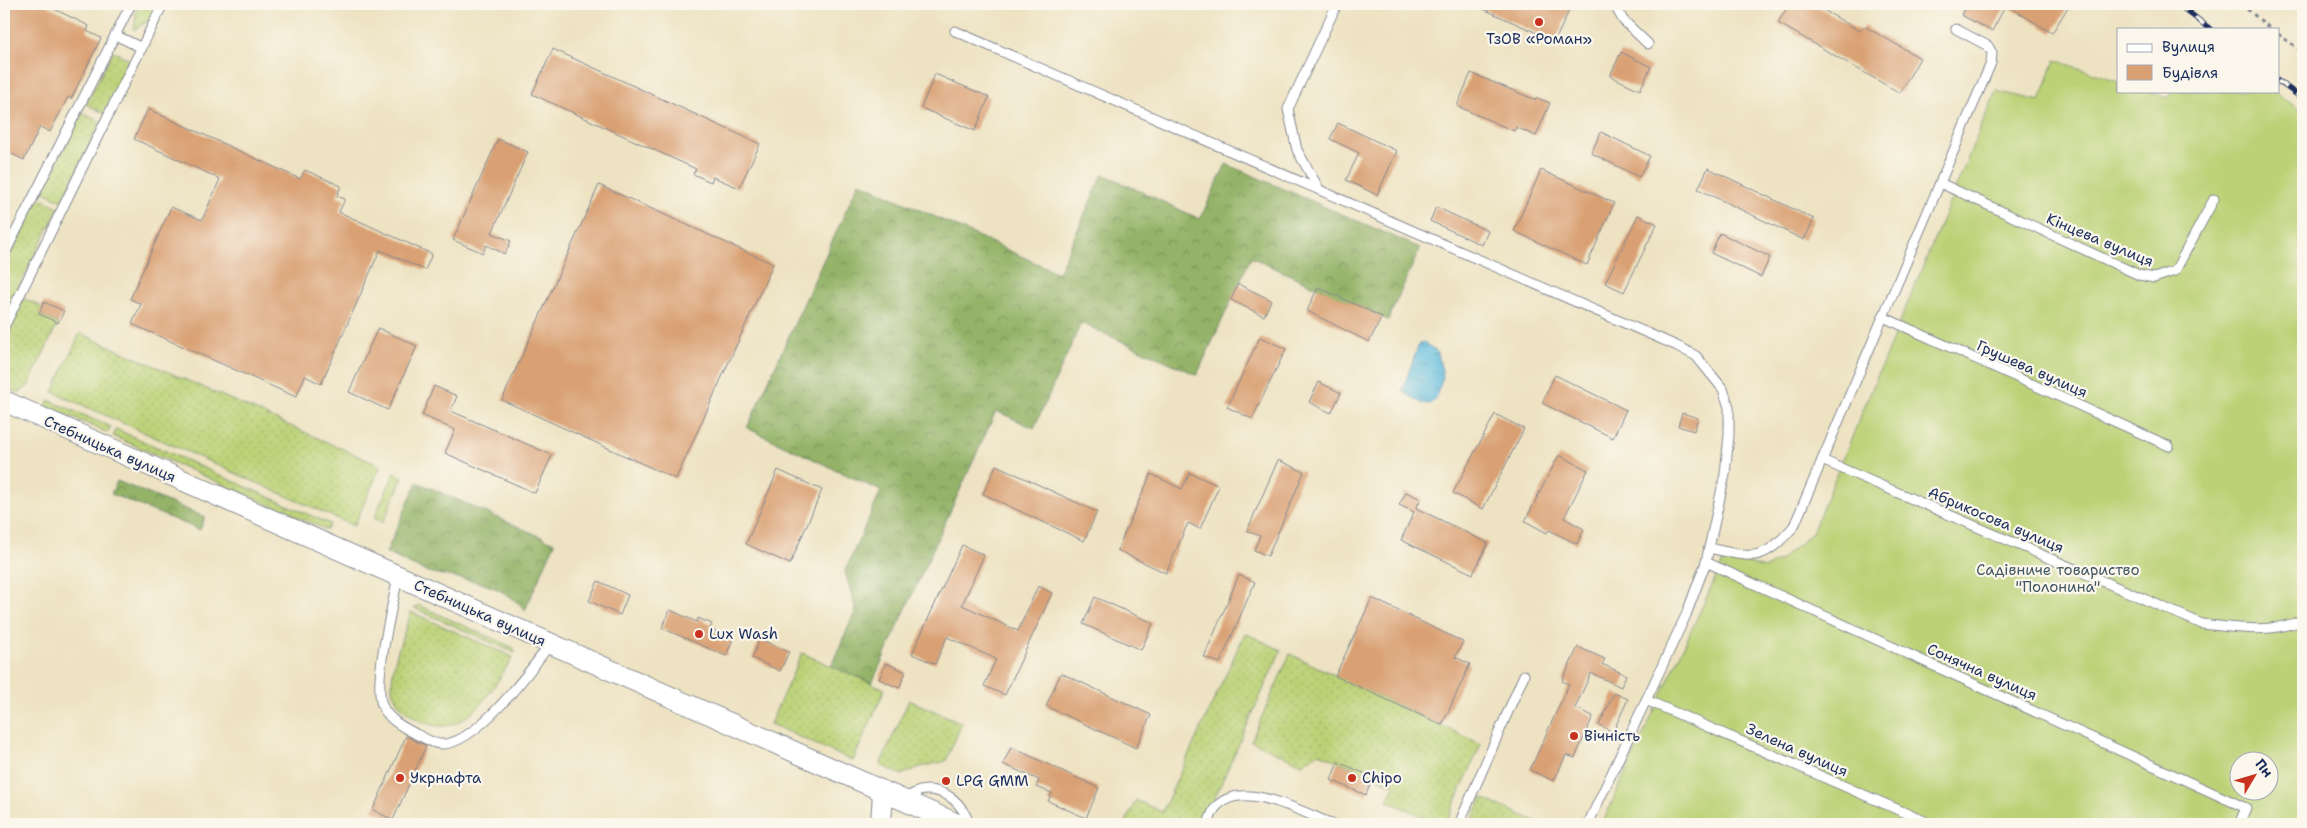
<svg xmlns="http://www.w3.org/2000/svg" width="2307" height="828" font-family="'Shantell Sans',sans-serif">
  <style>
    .grass { fill: url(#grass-dots); stroke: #6b806a }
    .forest { fill: url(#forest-crowns); stroke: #587162 }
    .garden { fill: #bbd176; stroke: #6b806a; fill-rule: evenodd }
    .water { fill: url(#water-ripples); stroke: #3d759e }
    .building { fill: #d9a073 }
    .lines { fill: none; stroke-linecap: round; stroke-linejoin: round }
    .service-casing { stroke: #848890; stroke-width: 11 }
    .tertiary-casing { stroke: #848890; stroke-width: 22 }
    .path { stroke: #848890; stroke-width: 3; stroke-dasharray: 4 4; stroke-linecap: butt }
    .service { stroke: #fff; stroke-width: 9 }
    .tertiary { stroke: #fff; stroke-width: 20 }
    .rail-casing { stroke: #1b2f5e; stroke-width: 5.5 }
    .rail { stroke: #fbf7ec; stroke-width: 4; stroke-dasharray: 11; stroke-linecap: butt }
    .poi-dot { fill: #c8321e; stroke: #fbf7ec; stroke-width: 2 }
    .labels { text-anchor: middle; stroke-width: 4.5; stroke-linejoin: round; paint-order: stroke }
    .poi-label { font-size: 15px; fill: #1b2f5e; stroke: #fbf7ec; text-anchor: start }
    .street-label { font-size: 15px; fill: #1b2f5e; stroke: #fbf7ec }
    .park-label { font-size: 15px; fill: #435864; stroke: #fbf7ec }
  </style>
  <defs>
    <pattern id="grass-dots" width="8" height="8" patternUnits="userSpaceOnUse" patternTransform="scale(1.25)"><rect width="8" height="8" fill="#bbd176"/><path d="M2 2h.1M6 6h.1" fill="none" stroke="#a0b468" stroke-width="1.8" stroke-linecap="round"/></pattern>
    <pattern id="forest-crowns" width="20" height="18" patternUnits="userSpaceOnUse" patternTransform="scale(1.25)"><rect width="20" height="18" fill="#94b367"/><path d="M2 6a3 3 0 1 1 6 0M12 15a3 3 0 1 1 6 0" fill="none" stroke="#789258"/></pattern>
    <pattern id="water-ripples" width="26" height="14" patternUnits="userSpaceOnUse" patternTransform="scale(1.25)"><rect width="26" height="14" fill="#5fbbdd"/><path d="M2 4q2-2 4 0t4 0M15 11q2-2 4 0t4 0" fill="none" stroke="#4e98b6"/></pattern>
  </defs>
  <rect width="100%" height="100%" fill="#fbf7ec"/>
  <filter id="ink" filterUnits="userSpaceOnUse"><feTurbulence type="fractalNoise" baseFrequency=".02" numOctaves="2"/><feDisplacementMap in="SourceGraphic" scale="10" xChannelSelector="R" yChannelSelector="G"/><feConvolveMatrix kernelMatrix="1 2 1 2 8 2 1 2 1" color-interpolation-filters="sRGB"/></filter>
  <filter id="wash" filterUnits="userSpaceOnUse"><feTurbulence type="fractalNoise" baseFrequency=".0096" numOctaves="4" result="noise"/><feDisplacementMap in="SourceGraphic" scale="20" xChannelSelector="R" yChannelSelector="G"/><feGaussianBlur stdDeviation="1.12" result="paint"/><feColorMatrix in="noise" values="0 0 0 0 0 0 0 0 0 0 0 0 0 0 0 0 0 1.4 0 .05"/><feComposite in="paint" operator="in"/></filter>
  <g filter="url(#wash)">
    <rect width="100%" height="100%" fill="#ede2c1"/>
    <g class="grass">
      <polygon points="137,4 160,4 154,17 134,30"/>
      <polygon points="113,51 132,61 105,114 86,104"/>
      <polygon points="82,113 101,122 62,201 42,191"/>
      <polygon points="39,198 59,207 4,317 4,267"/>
      <polygon points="23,298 42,307 39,315 58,323 28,386 18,393 4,387 4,337"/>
      <polygon points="80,333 381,466 354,526 53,392"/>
      <polygon points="49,400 111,427 108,433 46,406"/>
      <polygon points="116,429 330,524 327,530 113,436"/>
      <polygon points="394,473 403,477 383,523 374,518"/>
      <polygon points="418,605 514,648 515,653 414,608"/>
      <path d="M 411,612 L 513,657 C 489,693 463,748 413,717 C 403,711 392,698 392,686 C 391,662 404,635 411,612 Z"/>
      <polygon points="1245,633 1281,650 1203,824 1125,824 1136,800 1162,812"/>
      <polygon points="802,653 885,689 853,761 770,724"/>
      <polygon points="1290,654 1481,744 1446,824 1440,824 1387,801 1394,785 1319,753 1302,764 1251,741"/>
      <polygon points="909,700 962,723 946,761 917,768 902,775 880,765"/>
      <polygon points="1482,798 1543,824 1470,824"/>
    </g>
    <g class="forest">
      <polygon points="1226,164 1420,248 1388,320 1251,257 1197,375 1081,323 1034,428 996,411 872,683 831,666 856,610 845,571 881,491 747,428 859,182 1058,273 1103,174 1200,219"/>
      <polygon points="117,481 205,517 200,530 111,494"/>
      <path d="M 417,482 L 555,543 L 525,610 C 498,580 466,581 429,572 C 415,568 400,559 386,553 Z"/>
    </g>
    <path class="garden" d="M 2055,60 L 2118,81 L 2118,91 L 2147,91 L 2167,98 L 2172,91 L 2273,91 L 2303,112 L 2303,824 L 1602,824 L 1725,557 L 1765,568 L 1779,561 L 1812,533 L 1996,91 L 2040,101 ZM 2240,760 L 2270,760 L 2270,790 L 2240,790 Z"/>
    <polygon class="water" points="1424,342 1438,353 1443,377 1435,400 1429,404 1421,403 1402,391 1419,344"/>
    <g id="blocks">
      <g class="building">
        <polygon points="4,4 44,4 89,26 87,31 101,38 71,99 68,97 50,132 40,127 24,160 4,150"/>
        <polygon points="1472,4 1572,4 1555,41"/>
        <polygon points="1789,4 1813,4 1860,31 1864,26 1920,58 1900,93 1778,23"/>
        <polygon points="1967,4 2070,4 2052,33 2006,5 1992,31 1961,15"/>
        <polygon points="553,49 760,144 739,188 713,177 711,182 693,174 696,169 532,94"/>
        <polygon points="1621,52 1651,67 1640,90 1610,76"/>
        <polygon points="1471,73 1536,100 1537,98 1550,103 1536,136 1516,127 1514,131 1457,106"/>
        <polygon points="935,74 989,97 975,131 921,108"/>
        <polygon points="148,109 300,179 305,170 341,186 337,196 345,199 339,212 432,254 425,270 380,250 321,384 305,376 296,397 132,324 141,304 130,299 171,207 202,220 220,179 134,139"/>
        <polygon points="1338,123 1397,151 1377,195 1346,180 1359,153 1330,139"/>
        <polygon points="1601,132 1650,156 1639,177 1591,153"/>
        <polygon points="498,139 528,152 492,233 511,241 505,254 486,245 483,253 453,240"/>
        <polygon points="1708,168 1814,219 1804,240 1698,189"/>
        <polygon points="1541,170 1614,203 1587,265 1514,231"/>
        <polygon points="599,185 773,264 676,479 502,400"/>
        <polygon points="1436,207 1488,231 1482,245 1430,221"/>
        <polygon points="1638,215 1657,224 1624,292 1605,283"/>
        <polygon points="1720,233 1770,257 1761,277 1711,253"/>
        <polygon points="1238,284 1271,300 1264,316 1231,300"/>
        <polygon points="1318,287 1382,317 1369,342 1307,311"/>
        <polygon points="44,302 64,311 58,323 39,314"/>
        <polygon points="378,328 417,346 388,410 349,392"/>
        <polygon points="1260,337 1286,349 1252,419 1227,407"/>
        <polygon points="1555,375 1626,410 1613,438 1542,403"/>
        <polygon points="1319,382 1341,393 1331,413 1309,402"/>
        <polygon points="434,386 457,396 451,411 552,455 535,493 445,453 455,430 422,415"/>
        <polygon points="1682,413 1698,418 1694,431 1678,426"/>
        <polygon points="1495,414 1524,429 1483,509 1453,493"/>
        <polygon points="1559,455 1588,470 1564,518 1584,529 1577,544 1549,530 1547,533 1525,521"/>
        <polygon points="1278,460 1304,472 1268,556 1254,550 1260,536 1247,531"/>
        <polygon points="996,465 1097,512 1084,541 983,494"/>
        <polygon points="778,470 822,490 790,564 746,544"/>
        <polygon points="1190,473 1219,486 1200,529 1188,523 1166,573 1117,550 1151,474 1182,489"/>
        <polygon points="1406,492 1421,499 1416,508 1488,543 1473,574 1401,540 1414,512 1399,505"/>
        <polygon points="962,545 984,555 962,605 1018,631 1038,586 1052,593 1005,695 984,686 996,659 947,637 935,664 912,654"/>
        <polygon points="1239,575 1255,582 1220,663 1204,657"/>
        <polygon points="598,581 628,595 620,615 589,601"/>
        <polygon points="1095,597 1153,623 1141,650 1083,624"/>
        <polygon points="1372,598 1463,642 1455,657 1470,664 1442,725 1335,676"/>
        <polygon points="670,610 697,622 698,618 712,624 710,629 733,639 726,656 662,628"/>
        <polygon points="760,639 789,652 780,671 752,658"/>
        <polygon points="1578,647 1605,659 1602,664 1626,675 1621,687 1591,673 1575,708 1593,716 1575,758 1566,755 1554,781 1530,770 1569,684 1562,681"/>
        <polygon points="886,663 906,672 899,688 879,679"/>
        <polygon points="1061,673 1151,715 1136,748 1046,706"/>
        <polygon points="1614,693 1628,699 1613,732 1599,725"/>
        <polygon points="406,736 426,746 393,820 373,810"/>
        <polygon points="1011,747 1099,788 1086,818 1048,801 1052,793 1036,787 1039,780 1003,764"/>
        <polygon points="1338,762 1373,777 1366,795 1331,780"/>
      </g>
    </g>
  </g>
  <g filter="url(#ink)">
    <use href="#blocks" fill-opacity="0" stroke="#848890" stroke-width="1"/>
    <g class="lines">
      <g class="service-casing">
        <g id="service">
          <polyline points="1614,4 1623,20 1648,44"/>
          <polyline points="955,31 1677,346 1696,356 1723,389 1729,407 1729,435 1725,474 1706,562 1686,615 1588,824"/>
          <polyline points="115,35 142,48"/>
          <polyline points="1940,183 2139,275 2154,278 2175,271 2214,199"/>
          <polyline points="1319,189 1297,150 1288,109 1337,4"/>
          <polyline points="4,255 131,4"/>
          <polyline points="1883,317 2169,446"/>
          <polyline points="4,327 163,4"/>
          <path d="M 1822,460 L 2202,624 C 2238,628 2269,634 2303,620"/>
          <path d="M 1709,548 C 1754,558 1762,563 1794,526 L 1991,63 L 1992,53 L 1988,46 L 1956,29"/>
          <polyline points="1706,562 2246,808 2239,824"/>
          <path d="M 398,576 C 393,606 373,679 382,705 C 388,720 403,727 416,734 C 423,737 433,744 440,744 C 475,747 531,670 550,644"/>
          <polyline points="1646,700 1931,824"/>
          <path d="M 903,799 C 910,796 918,790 925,790 C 947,789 963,804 969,824"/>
          <path d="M 1208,824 C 1210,819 1212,811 1216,807 C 1242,778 1304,813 1332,824"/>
          <polyline points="1459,824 1524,675"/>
        </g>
      </g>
      <g class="tertiary-casing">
        <g id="tertiary">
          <polyline points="4,401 957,824"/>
          <polyline points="881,824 883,792"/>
        </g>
      </g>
      <g class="path">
        <polyline points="2241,4 2271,29"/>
        <polyline points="2278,34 2303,52"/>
      </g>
      <use href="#service" class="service"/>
      <use href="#tertiary" class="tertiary"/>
      <g class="rail-casing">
        <g id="rail">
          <polyline points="2178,4 2210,29"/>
          <polyline points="2278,81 2303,99"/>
        </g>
      </g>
      <use href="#rail" class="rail"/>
    </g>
  </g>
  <g class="poi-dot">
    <circle cx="1539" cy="22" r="5"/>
    <circle cx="699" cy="634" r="5"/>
    <circle cx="1574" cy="736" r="5"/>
    <circle cx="400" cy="778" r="5"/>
    <circle cx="1352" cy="778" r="5"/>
    <circle cx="946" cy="781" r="5"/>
  </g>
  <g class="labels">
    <g class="poi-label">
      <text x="1539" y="44" text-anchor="middle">ТзОВ «Роман»</text>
      <text x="709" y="639">Lux Wash</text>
      <text x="1584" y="741">Вічність</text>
      <text x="410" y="783">Укрнафта</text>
      <text x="1362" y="783">Chipo</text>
      <text x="956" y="786">LPG GMM</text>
    </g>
    <g class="street-label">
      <text transform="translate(2100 240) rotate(23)" y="5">Кінцева вулиця</text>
      <text transform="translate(2032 369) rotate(24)" y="5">Грушева вулиця</text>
      <text transform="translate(110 449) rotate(24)" y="5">Стебницька вулиця</text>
      <text transform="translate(1996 520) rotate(23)" y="5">Абрикосова вулиця</text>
      <text transform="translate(480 613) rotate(24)" y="5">Стебницька вулиця</text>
      <text transform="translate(1982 672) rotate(24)" y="5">Сонячна вулиця</text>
      <text transform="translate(1797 750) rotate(24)" y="5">Зелена вулиця</text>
    </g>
    <g class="park-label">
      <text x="2058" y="575">Садівниче товариство<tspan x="2058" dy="17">"Полонина"</tspan></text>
    </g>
  </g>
  <rect width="2307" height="828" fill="none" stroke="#fbf7ec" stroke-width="20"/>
  <rect x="2117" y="28" width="162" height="65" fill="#fbf7ec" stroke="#a1a7b3"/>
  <rect x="2127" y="44" width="25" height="8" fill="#ffffff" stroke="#a1a7b3"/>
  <text x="2162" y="52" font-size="15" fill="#1b2f5e">Вулиця</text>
  <rect x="2127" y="65" width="25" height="15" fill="#d9a073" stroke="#a1a7b3"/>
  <text x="2162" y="78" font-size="15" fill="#1b2f5e">Будівля</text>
  <g transform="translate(2254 776) rotate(52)"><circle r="24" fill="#fbf7ec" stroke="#a1a7b3"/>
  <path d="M0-4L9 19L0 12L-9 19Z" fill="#c8321e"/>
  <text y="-8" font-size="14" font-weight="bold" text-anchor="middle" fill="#1b2f5e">Пн</text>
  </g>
</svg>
